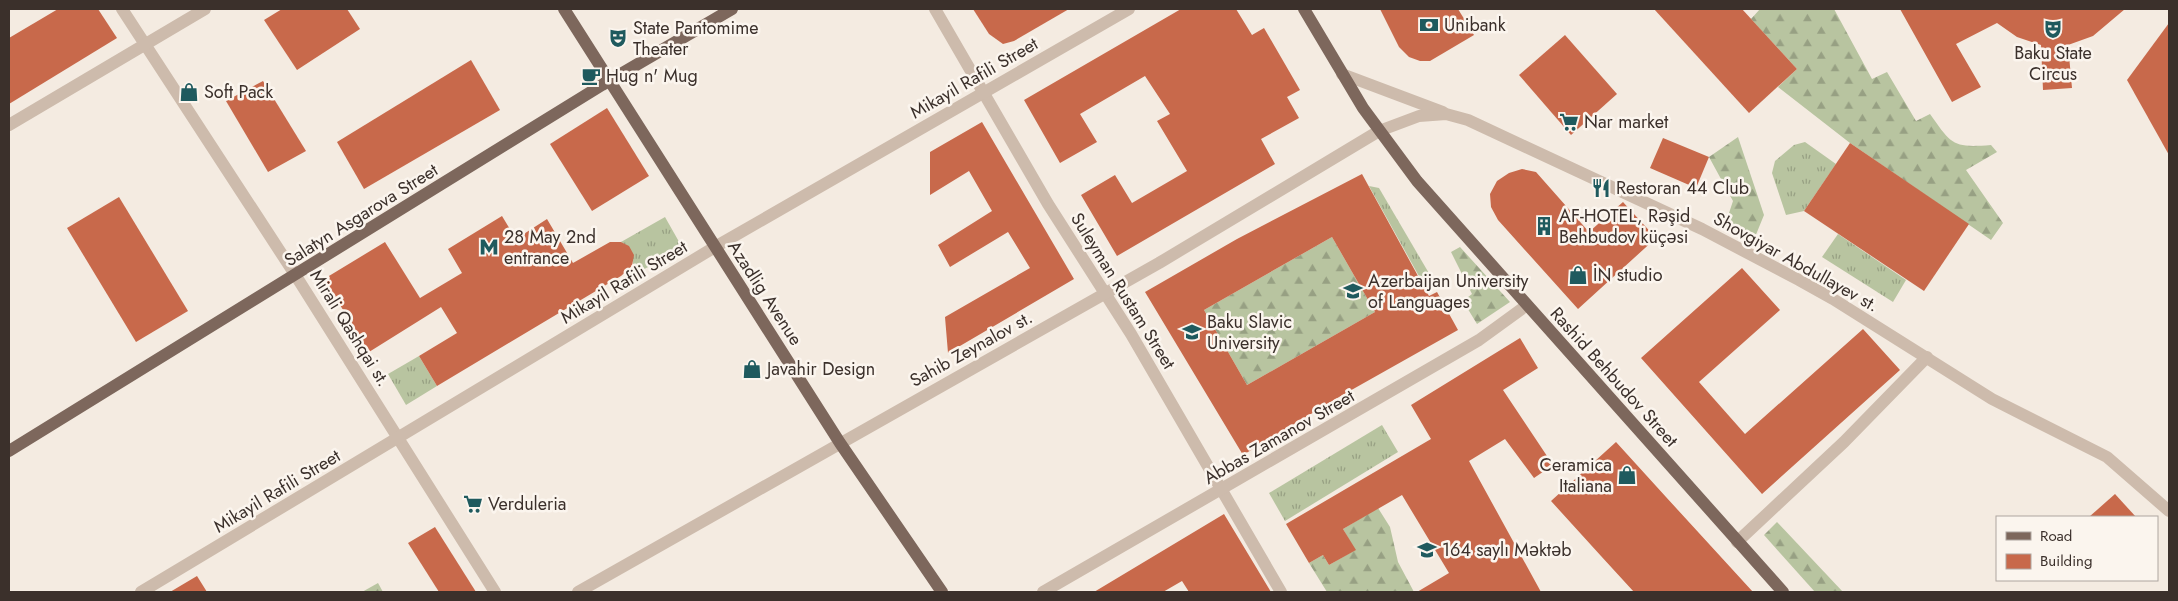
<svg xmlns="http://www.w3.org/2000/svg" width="2178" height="601" font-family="Jost,sans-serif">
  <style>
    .grass { fill: url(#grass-tufts) }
    .forest { fill: url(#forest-firs) }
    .building { fill: #c8694b; fill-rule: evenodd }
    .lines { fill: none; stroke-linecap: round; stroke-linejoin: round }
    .minor { stroke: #cdbbac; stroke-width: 12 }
    .major { stroke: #7d675c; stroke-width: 12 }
    .labels { text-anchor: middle; stroke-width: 5; stroke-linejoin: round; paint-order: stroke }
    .poi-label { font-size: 18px; fill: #3b302b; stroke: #fbf5ee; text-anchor: start }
    .street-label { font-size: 18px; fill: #3b302b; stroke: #fbf5ee }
  </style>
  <defs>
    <pattern id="grass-tufts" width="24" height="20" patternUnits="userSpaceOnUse" patternTransform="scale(1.25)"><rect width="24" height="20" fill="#b8c4a0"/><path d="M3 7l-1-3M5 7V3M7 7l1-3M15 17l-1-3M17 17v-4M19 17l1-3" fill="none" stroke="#97a083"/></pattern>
    <pattern id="forest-firs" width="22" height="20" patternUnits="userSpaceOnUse" patternTransform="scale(1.25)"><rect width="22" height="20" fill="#b8c4a0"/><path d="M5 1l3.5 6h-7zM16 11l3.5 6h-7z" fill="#97a083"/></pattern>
  </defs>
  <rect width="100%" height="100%" fill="#f4ebe1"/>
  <g class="grass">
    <polygon points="1805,142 1836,164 1804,211 1786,215 1772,173 1775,161 1794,145"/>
    <polygon points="1369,186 1379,188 1430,275 1420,278"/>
    <path d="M 665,217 L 682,247 L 636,274 C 629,259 638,251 621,242 Z"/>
    <polygon points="1838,234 1906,280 1893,302 1822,257"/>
    <polygon points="419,356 437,386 406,405 388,374"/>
    <polygon points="1382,425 1398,452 1285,521 1269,493"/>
  </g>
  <g class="forest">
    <path d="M 1760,9 L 1834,9 L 1872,79 L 1887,72 L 1916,121 L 1930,114 C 1952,145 1953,148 1991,145 L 1997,152 L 1966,170 L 2003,223 L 1991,240 L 1850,143 L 1778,87 L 1797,69 L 1751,19 Z"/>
    <polygon points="1738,137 1764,215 1755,237 1725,225 1733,201 1709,157"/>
    <polygon points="1332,237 1375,312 1247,385 1204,310"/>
    <polygon points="1460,247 1510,302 1477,324 1463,301 1472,294 1451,252"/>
    <polygon points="1378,508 1390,527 1398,562 1414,592 1327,592 1309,563 1323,555 1329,565 1355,550 1343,529"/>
    <polygon points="1777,522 1843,592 1815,592 1764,535"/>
    <polygon points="378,583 383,592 362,592"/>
  </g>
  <g class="building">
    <polygon points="58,9 98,9 117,38 9,104 9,38"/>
    <polygon points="282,9 347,9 360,29 297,70 264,20"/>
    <polygon points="973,9 1069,9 1014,41 1003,44 989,34"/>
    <polygon points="1181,9 1236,9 1252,35 1264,28 1300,90 1287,97 1299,118 1261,139 1275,164 1117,256 1081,195 1115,175 1132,203 1187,171 1157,121 1170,114 1145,76 1080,114 1097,142 1060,163 1024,100"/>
    <polygon points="1380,9 1458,9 1474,35 1430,61 1420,61 1409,57 1399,47"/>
    <polygon points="1654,9 1742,9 1797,69 1749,113"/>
    <polygon points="1900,9 2125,9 2093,36 2068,45 2072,88 2043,90 2041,45 2017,37 1997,23 1956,44 1981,87 1952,102"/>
    <polygon points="2169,23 2169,155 2127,80"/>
    <polygon points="1565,35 1617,94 1571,135 1519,75"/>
    <polygon points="471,60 500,110 364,189 337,142"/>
    <polygon points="263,81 306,151 268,172 226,101"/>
    <polygon points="607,108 649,176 592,211 550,144"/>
    <polygon points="982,122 1074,279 948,353 945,317 1030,268 1008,232 950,267 938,245 992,211 969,171 930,195 930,152"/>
    <polygon points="1663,138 1709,157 1696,188 1650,168"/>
    <polygon points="1850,143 1969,224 1924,291 1804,211"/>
    <polygon points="1522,169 1536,172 1589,232 1623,202 1656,238 1578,309 1498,220 1491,207 1490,194 1497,181 1509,173"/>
    <path d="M 1362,174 L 1429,296 L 1437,292 L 1458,330 L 1339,397 L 1243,455 L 1145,292 L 1237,239 ZM 1332,237 L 1375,312 L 1247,385 L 1204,310 Z"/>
    <polygon points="119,197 188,311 136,342 67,228"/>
    <polygon points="502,216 516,239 547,219 573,263 610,242 621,242 629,246 634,255 632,266 621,276 437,386 419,356 457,333 441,307 369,352 324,279 385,242 420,298 462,273 448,249"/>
    <polygon points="1742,268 1780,310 1699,382 1745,434 1863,329 1900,370 1762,494 1641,358"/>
    <polygon points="1520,338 1538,368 1503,390 1553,465 1534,478 1505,439 1469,461 1541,592 1417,592 1449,573 1402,495 1343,529 1356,550 1329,565 1323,555 1309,563 1286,524 1431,439 1411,405"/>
    <polygon points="1616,442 1666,497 1753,592 1634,592 1601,556 1551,501"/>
    <polygon points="2115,494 2136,517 2089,517"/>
    <polygon points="1224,514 1271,592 1189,592 1182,581 1163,592 1094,592"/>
    <polygon points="435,527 476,592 439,592 408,543"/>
    <polygon points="197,576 207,592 170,592"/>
  </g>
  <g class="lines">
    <g class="minor">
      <polyline points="122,9 296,276 495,592"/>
      <polyline points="935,9 1048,204 1131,334 1281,592"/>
      <polyline points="1342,74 1443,112"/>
      <polyline points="9,125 205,9"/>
      <polyline points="1737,542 1844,442 1927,357"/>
      <polyline points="141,592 715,247 1129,9"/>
      <polyline points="578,592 1159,263 1379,131 1419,116 1446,114 1468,120 1702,229 1799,280 1833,299 1992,399 2107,457 2169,511"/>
      <polyline points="1043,592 1479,340 1527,305"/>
    </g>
    <g class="major">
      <polyline points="564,9 840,443 942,592"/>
      <polyline points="1304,9 1363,108 1417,181 1783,592"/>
      <polyline points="9,451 602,85 732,9"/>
    </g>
  </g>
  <defs>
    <g id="bank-bare" transform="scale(1.5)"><path d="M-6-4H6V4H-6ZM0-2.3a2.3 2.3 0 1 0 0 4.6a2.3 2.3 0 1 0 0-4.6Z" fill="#1f5a5e" stroke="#fbf5ee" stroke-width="2.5" paint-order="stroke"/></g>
    <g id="theatre-bare" transform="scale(1.5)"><path d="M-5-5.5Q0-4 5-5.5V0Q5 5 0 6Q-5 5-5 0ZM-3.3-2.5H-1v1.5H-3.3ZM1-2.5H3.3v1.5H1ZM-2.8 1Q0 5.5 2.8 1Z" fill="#1f5a5e" stroke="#fbf5ee" stroke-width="2.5" paint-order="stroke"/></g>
    <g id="cafe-bare" transform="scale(1.5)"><path d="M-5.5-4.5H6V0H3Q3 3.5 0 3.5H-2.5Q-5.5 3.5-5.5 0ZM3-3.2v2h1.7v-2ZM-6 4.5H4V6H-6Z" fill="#1f5a5e" stroke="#fbf5ee" stroke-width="2.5" paint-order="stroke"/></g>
    <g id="shop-bare" transform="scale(1.5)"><path d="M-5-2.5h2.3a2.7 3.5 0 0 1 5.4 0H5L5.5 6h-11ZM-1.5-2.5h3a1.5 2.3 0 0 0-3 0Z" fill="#1f5a5e" stroke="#fbf5ee" stroke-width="2.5" paint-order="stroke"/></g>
    <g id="supermarket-bare" transform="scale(1.5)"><path d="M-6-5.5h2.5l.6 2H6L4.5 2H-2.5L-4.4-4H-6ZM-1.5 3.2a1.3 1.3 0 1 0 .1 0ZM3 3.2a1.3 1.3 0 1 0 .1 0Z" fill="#1f5a5e" stroke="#fbf5ee" stroke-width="2.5" paint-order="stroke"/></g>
    <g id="restaurant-bare" transform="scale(1.5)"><path d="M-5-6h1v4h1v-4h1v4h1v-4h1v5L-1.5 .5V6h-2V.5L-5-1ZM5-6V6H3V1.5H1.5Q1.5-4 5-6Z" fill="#1f5a5e" stroke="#fbf5ee" stroke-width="2.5" paint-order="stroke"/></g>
    <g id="building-bare" transform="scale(1.5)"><path d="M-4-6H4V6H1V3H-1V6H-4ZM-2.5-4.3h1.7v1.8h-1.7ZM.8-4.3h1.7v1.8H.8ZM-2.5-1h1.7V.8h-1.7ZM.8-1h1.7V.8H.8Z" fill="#1f5a5e" stroke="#fbf5ee" stroke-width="2.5" paint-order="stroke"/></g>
    <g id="metro-bare" transform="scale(1.5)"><path d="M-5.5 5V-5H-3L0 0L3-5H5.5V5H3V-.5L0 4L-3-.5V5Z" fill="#1f5a5e" stroke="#fbf5ee" stroke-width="2.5" paint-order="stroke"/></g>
    <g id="university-bare" transform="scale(1.5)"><path d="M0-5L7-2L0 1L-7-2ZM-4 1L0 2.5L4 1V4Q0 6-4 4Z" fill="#1f5a5e" stroke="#fbf5ee" stroke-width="2.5" paint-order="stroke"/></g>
    <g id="school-bare" transform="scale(1.5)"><path d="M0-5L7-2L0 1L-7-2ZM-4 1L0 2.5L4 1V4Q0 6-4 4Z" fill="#1f5a5e" stroke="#fbf5ee" stroke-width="2.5" paint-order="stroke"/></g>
  </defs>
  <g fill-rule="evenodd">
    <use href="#bank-bare" x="1429" y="25"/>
    <use href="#theatre-bare" x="2053" y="29"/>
    <use href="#theatre-bare" x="618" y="38"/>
    <use href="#cafe-bare" x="591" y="76"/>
    <use href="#shop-bare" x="189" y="92"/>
    <use href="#supermarket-bare" x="1569" y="122"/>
    <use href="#restaurant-bare" x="1601" y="188"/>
    <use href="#building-bare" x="1544" y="226"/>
    <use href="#metro-bare" x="489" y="247"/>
    <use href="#shop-bare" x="1578" y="275"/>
    <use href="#university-bare" x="1353" y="291"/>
    <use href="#university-bare" x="1192" y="332"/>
    <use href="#shop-bare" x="752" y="369"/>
    <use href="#shop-bare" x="1627" y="475"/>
    <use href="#supermarket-bare" x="473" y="504"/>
    <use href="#school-bare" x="1427" y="550"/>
  </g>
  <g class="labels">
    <g class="poi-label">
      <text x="1444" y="31">Unibank</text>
      <text x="633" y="34">State Pantomime<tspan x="633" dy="21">Theater</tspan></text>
      <text x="2053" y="59" text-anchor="middle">Baku State<tspan x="2053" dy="21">Circus</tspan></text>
      <text x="606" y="82">Hug n' Mug</text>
      <text x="204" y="98">Soft Pack</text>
      <text x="1584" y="128">Nar market</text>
      <text x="1616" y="194">Restoran 44 Club</text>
      <text x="1559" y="222">AF-HOTEL, Rəşid<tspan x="1559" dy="21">Behbudov küçəsi</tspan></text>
      <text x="504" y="243">28 May 2nd<tspan x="504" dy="21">entrance</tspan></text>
      <text x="1593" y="281">İN studio</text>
      <text x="1368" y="287">Azerbaijan University<tspan x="1368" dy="21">of Languages</tspan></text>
      <text x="1207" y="328">Baku Slavic<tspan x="1207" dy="21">University</tspan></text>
      <text x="767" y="375">Javahir Design</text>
      <text x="1612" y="471" text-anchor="end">Ceramica<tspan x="1612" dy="21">Italiana</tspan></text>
      <text x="488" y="510">Verduleria</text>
      <text x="1442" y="556">164 saylı Məktəb</text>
    </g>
    <g class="street-label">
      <text transform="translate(974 78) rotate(-30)" y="6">Mikayil Rafili Street</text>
      <text transform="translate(361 215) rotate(-32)" y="6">Salatyn Asgarova Street</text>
      <text transform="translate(1796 262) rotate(29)" y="6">Shovgiyar Abdullayev st.</text>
      <text transform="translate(624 282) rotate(-31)" y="6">Mikayil Rafili Street</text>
      <text transform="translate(1123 291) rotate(58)" y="6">Suleyman Rustam Street</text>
      <text transform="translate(765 293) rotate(57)" y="6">Azadlig Avenue</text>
      <text transform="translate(350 328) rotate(58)" y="6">Mirali Qashqai st.</text>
      <text transform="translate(971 349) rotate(-29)" y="6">Sahib Zeynalov st.</text>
      <text transform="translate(1614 377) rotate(48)" y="6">Rashid Behbudov Street</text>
      <text transform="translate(1279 437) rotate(-30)" y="6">Abbas Zamanov Street</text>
      <text transform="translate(277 491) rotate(-31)" y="6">Mikayil Rafili Street</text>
    </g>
  </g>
  <rect width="2178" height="601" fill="none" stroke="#3b302b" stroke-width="20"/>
  <rect x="1996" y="516" width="162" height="65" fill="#fbf5ee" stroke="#aea6a0"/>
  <rect x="2006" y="532" width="25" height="8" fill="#7d675c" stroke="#aea6a0"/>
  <text x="2040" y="541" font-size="15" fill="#3b302b">Road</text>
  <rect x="2006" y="554" width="25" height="15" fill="#c8694b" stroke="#aea6a0"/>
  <text x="2040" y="566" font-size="15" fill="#3b302b">Building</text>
</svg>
